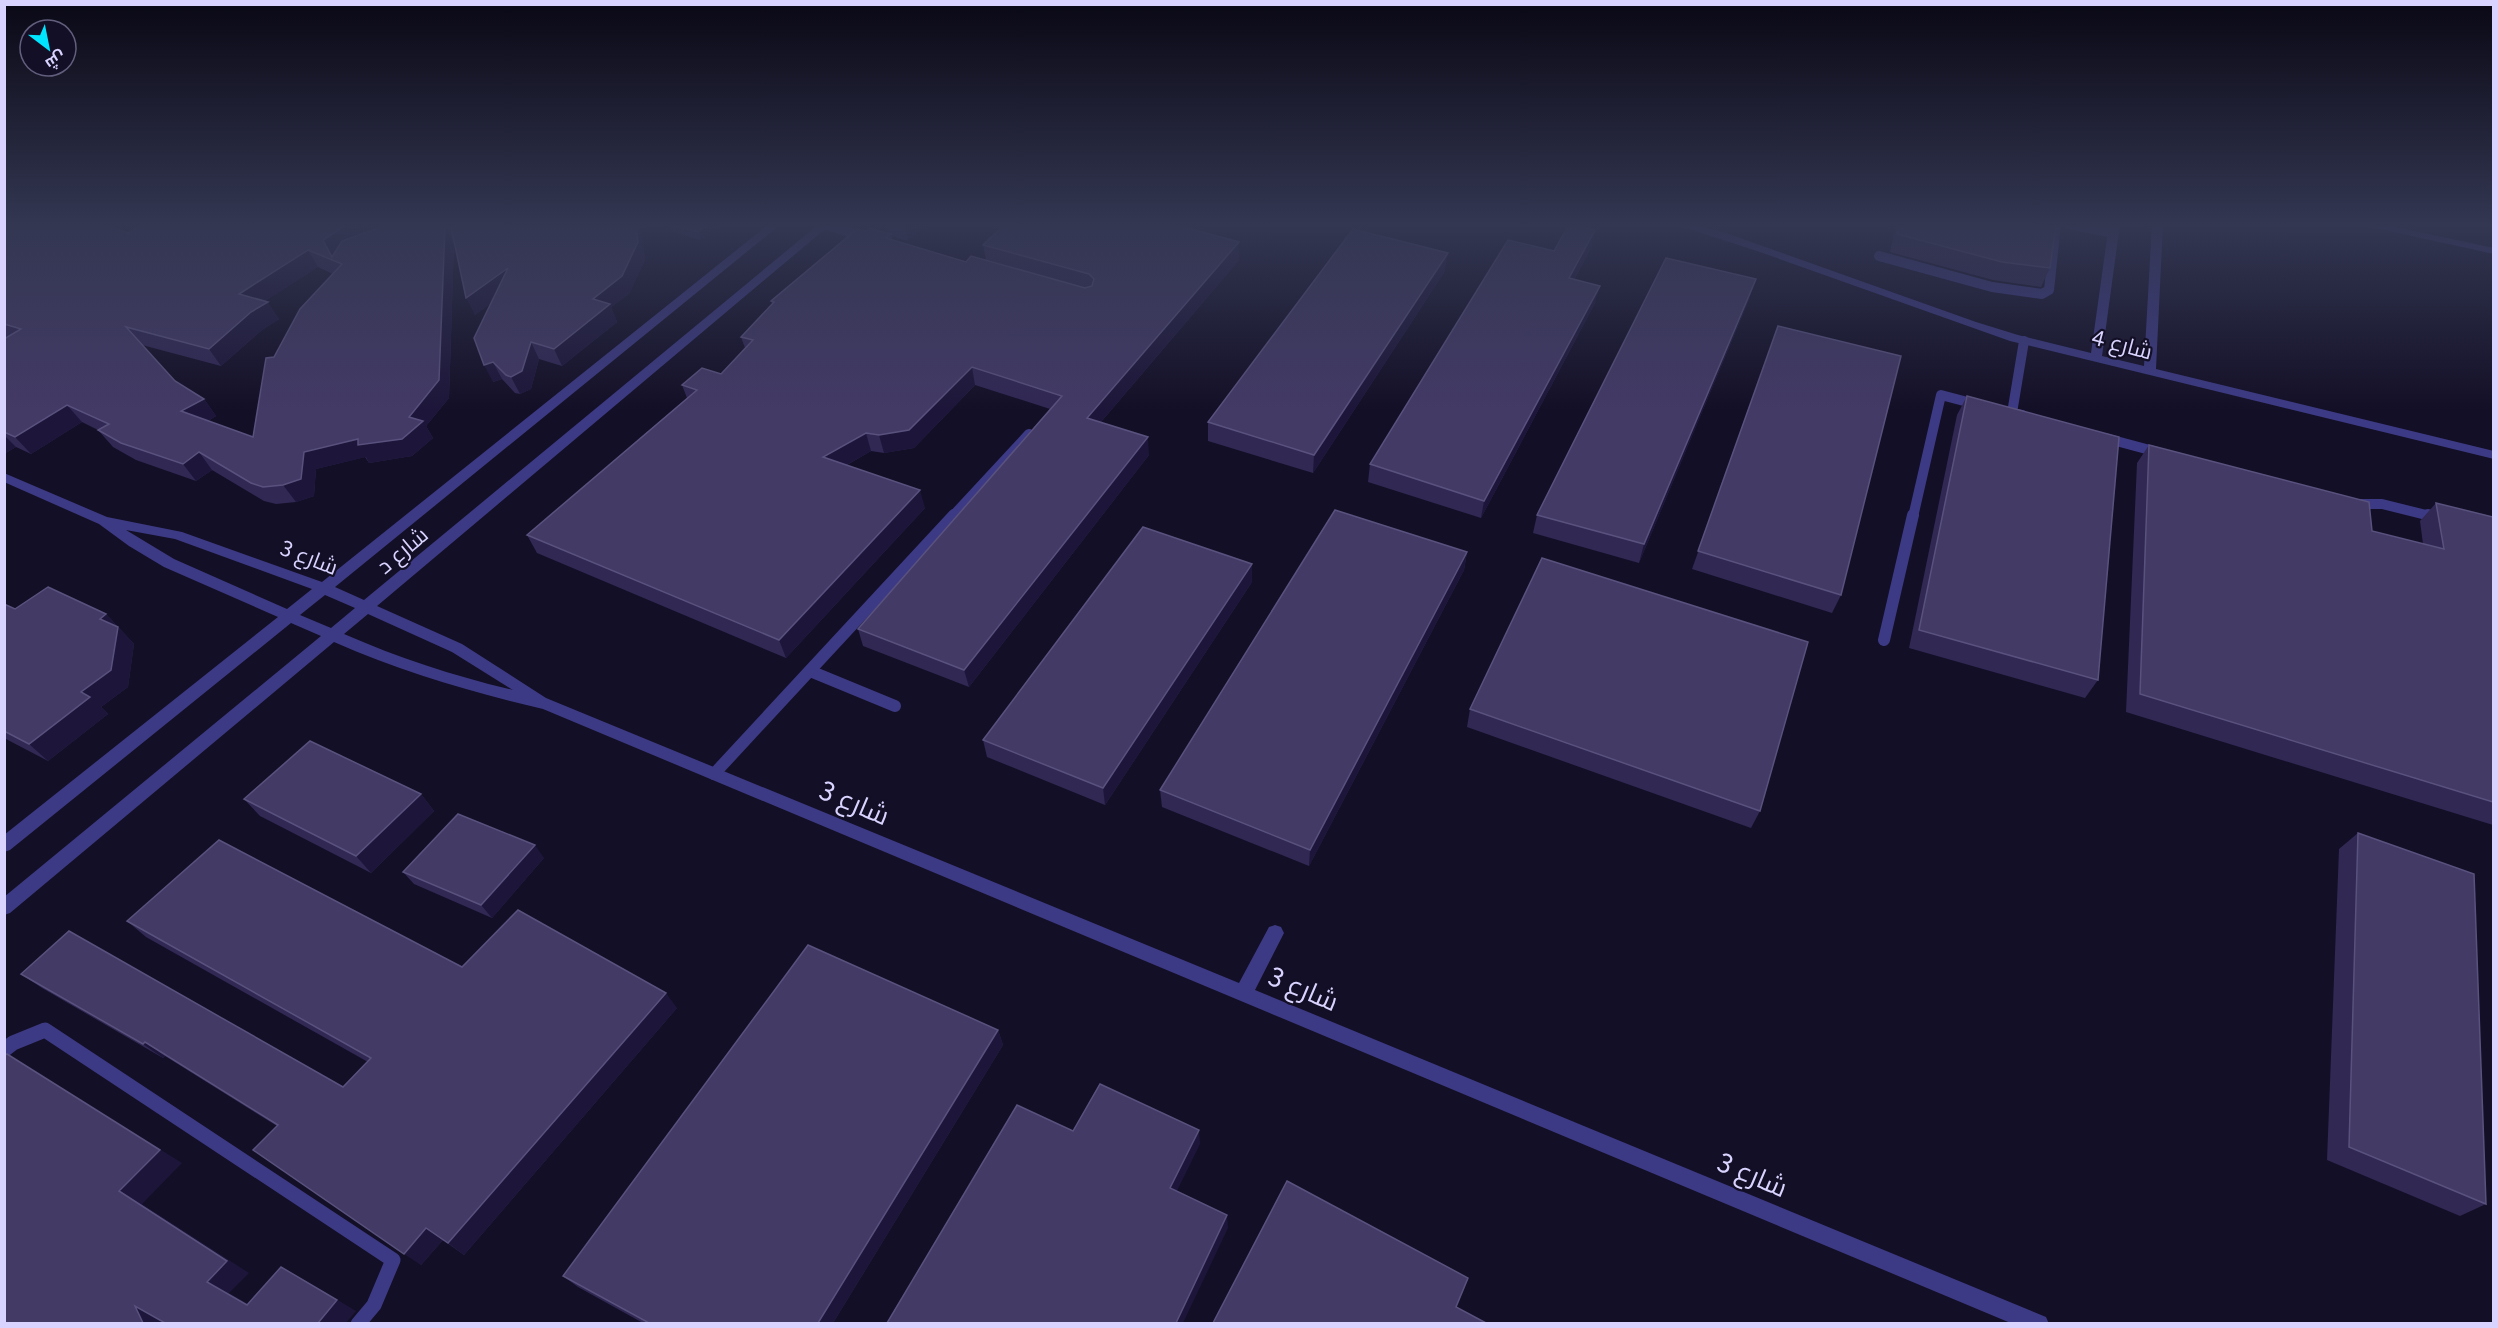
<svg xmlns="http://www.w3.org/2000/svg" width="2498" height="1328" font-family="Figtree,Cairo,sans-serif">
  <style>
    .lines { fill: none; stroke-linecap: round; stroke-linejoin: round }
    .service-far2 { stroke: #3d3a85; stroke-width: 10 }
    .service-far1 { stroke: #3d3a85; stroke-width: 12 }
    .service { stroke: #3d3a85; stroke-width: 15 }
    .minor { fill: #3d3a85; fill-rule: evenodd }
    .wall { fill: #312854; fill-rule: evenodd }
    .shaded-wall { fill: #1d163a }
    .building { fill: #433a66; stroke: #5a527e; stroke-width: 1.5; fill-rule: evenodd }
    .labels { text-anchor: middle; stroke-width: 4.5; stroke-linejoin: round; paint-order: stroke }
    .street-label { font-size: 22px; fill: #d9d4ff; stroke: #130f26 }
    .near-street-label { font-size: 27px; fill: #d9d4ff; stroke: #130f26 }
  </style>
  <rect width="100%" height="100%" fill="#130f26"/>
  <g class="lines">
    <g class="service-far2">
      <polyline points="2069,224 2114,233"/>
      <polyline points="826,225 868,237"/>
      <polyline points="1879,256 1992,287 2042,294 2049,290 2056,224"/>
      <polyline points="2022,415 2012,413 2024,341"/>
      <polyline points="2105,438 2161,453"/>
      <polyline points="2354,504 2382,504 2434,517"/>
      <polyline points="952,517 1029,434"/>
      <polyline points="1913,517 1941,395 1979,405"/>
    </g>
    <g class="service-far1">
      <polyline points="2428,515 2440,518"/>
      <polyline points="1884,640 1913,515"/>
      <polyline points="810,671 895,706"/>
      <polyline points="714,774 954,515"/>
    </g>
    <polyline class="service" points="4,1050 13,1043 45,1030 393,1260 374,1305 358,1324"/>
    <g class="minor">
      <path d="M 769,224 L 781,224 L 335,587 L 364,600 L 819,224 L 831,224 L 377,606 L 462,644 L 546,698 L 1239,983 L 1269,927 L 1275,925 L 1281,927 L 1284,933 L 1255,990 L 2046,1317 L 2049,1324 L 2013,1324 L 543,709 C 471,692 402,672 334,642 L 10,913 L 4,915 L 4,897 L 321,636 L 291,623 L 10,850 L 4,852 L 4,835 L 278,617 L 164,567 L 129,546 L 99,524 L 4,482 L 4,473 L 107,517 L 182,532 L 322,582 ZM 126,530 L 175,539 L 312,589 L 287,609 L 174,559 ZM 325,595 L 355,608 L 331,628 L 300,615 ZM 368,614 L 452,652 L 513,690 C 454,676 399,658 344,634 Z"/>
      <polygon points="1674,224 1693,224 1726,233 1976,322 2018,335 2091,353 2109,224 2120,224 2102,356 2144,366 2152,224 2163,224 2156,369 2494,451 2494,459 2010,341 1760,252"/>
      <polygon points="2358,224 2381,224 2494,248 2494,254"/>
    </g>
  </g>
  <g class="wall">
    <path d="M 4,224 L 128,233 L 384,224 L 379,228 L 641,224 L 645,260 L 629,294 L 611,307 L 617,322 L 562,366 L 539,359 L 531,389 L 520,394 L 515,393 L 502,379 L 493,382 L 491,303 L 475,315 L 455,244 L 454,244 L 449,398 L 426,426 L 433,438 L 412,456 L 369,463 L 365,457 L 316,469 L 314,496 L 296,502 L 276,504 L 264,501 L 212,470 L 196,481 L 136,460 L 113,447 L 98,430 L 82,422 L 31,454 L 16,447 L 4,454 L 4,339 L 7,337 L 4,336 ZM 318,267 L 333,274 L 274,357 L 253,437 L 208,421 L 216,416 L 204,399 L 175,381 L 142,345 L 221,366 L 262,330 L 279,319 L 265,301 Z"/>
    <polygon points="669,224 720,224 701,240 672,232"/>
    <polygon points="885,224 928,224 908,241 892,236 892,240 966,262 986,260 983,245 1175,225 1239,260 1101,422 1149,455 969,687 863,646 858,629 1050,409 975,385 914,448 884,453 871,451 847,465 925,508 786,658 537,553 527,535 687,398 682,385 721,374 745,348 741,337 772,304 771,301 865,231 887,233"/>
    <polygon points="1896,224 2056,224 2050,268 2041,287 1993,280 1890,252"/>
    <polygon points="1595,230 1591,248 1574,280 1595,303 1481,518 1368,482 1370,464 1554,251"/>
    <polygon points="1445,271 1313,473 1208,441 1208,422"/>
    <polygon points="1750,297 1639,563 1533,533 1537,515"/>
    <polygon points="1778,326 1841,595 1832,613 1692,569"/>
    <polygon points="1967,396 2098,680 2085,698 1909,648 1957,415"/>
    <polygon points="2149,445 2372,531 2423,544 2420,521 2436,503 2493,517 2493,825 2126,712 2137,463"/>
    <polygon points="1467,552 1464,570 1309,866 1162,807 1160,790"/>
    <polygon points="1252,582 1105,805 987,757 983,740"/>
    <polygon points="4,604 15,609 106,614 134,644 128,687 101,707 108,714 48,761 4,738"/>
    <polygon points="1470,709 1760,811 1751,828 1467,727"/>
    <polygon points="421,794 434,811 371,873 260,816 244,799"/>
    <polygon points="2358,833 2486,1204 2460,1216 2327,1160 2339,849"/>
    <polygon points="544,858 492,918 414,884 403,872"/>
    <polygon points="127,921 462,967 677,1008 464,1255 443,1240 421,1265 277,1126 165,1056 163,1058 42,988 21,974 343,1087 368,1062 146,937"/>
    <polygon points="998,1030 1003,1045 833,1323 643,1323 578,1287 563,1276"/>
  </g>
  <g class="shaded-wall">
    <polygon points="348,224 384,224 333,258 334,261 323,240"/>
    <polygon points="636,224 641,224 645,260 629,294 611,307 617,322 562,366 554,349 593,299"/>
    <polygon points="707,224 720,224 701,240 698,232"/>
    <polygon points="905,224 928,224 908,241"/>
    <polygon points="445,227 454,244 449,398 426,426 433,438 412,456 369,463 366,457 316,469 314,496 296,502 283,485 304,452 409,417"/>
    <polygon points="1595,230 1591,248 1565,296 1569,278"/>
    <polygon points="1239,242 1239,260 1089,436 1087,418"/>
    <polygon points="308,250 318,267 250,311 239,294"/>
    <polygon points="1448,253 1445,271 1313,473 1314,455"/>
    <polygon points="508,268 517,285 475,315 466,298"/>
    <polygon points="1756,279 1750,297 1639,563 1644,544"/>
    <polygon points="1600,286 1595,303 1481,518 1484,501"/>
    <polygon points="268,302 279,319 262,330 221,366 209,349 251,312"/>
    <polygon points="531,342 539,359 531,389 520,394 511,377"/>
    <polygon points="493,362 502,379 493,382 484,365"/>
    <polygon points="972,367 975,385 914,448 884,453 879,435"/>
    <polygon points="204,399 216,416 194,429 181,411"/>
    <polygon points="67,405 82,422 31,454 15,437"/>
    <polygon points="866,433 871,451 829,475 823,457"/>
    <polygon points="4,435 16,447 4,454"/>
    <polygon points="1148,437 1149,455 969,687 964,670"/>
    <polygon points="199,452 212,470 196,481 183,464"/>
    <polygon points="920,490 925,508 786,658 779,640"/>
    <polygon points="1467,552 1464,570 1309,866 1310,850"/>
    <polygon points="1252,564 1252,582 1105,805 1103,788"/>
    <polygon points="106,614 134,644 128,687 101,707 108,714 48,761 29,744 81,692 100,619"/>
    <polygon points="421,794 434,811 371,873 356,856"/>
    <polygon points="535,845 544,858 492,918 481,905"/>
    <polygon points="666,993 677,1008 464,1255 448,1243"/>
    <polygon points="998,1030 1003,1045 833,1323 818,1323"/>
    <polygon points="145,1042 165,1056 163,1058 143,1044"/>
    <polygon points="7,1054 182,1163 142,1204 249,1273 229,1293 269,1316 247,1305 207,1282 119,1191"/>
    <polygon points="1199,1130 1200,1144 1172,1201 1170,1188"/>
    <polygon points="1227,1215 1228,1228 1183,1323 1176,1323"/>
    <polygon points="426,1228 443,1240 421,1265 404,1254"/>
    <polygon points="301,1278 356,1311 346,1323 318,1323"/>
    <polygon points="135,1306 159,1316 162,1323 143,1323"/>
  </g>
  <g class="building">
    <path d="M 4,224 L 103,224 L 128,233 L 143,224 L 348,224 L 323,240 L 332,257 L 342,241 L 389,224 L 636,224 L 638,242 L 622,276 L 593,299 L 610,304 L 554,349 L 531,342 L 522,371 L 511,377 L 506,375 L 493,362 L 484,365 L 474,338 L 508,268 L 466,298 L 451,227 L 445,227 L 439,380 L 409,417 L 423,421 L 402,439 L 358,445 L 358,439 L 304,452 L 301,479 L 283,485 L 263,487 L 251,483 L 199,452 L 183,464 L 121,443 L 98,430 L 109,424 L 67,405 L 15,437 L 4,432 L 4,339 L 21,329 L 4,324 ZM 308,250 L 342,264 L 300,309 L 274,357 L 266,358 L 253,437 L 181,411 L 204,399 L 175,381 L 126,327 L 209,349 L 251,312 L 268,302 L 239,294 Z"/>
    <polygon points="671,224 707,224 698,232"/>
    <polygon points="1005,224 1173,224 1239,242 1087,418 1148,437 964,670 858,629 1062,396 972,367 909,430 879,435 866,433 823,457 920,490 779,640 527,535 697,390 682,385 702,368 721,374 753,340 741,337 774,302 771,301 857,229 865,231 869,228 891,234 886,238 966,262 971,256 1085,288 1092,286 1094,279 1089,274 983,245"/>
    <polygon points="1569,224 1595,230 1569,278 1600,286 1484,501 1370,464 1508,240 1554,251"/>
    <polygon points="1899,224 2056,224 2050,268 2002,262 1897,234"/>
    <polygon points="1353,229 1448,253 1314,455 1208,422"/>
    <polygon points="1666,258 1756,279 1644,544 1537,515"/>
    <polygon points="1778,326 1901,356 1841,595 1698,551"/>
    <polygon points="1967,396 2119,437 2098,680 1919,630"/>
    <polygon points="2149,445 2369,502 2372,531 2444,549 2436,503 2493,517 2493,802 2140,694"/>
    <polygon points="1335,510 1467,552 1310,850 1160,790"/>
    <polygon points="1143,527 1252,564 1103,788 983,740"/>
    <polygon points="1542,558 1808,642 1760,811 1470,709"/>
    <polygon points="48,587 106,614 100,619 118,627 111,670 81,692 90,697 29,744 4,731 4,604 15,609"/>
    <polygon points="310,741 421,794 356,856 244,799"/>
    <polygon points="458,814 535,845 481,905 403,872"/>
    <polygon points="2358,833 2474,874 2486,1204 2349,1147"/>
    <polygon points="219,840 462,967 518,910 666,993 448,1243 426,1228 404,1254 253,1150 278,1125 145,1042 143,1044 21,974 69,931 343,1087 371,1058 127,921"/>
    <polygon points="808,945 998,1030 818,1323 649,1323 563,1276"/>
    <polygon points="7,1054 160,1150 119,1191 227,1261 207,1282 247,1305 281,1267 337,1300 318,1323 165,1323 135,1306 143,1323 4,1323 4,1056"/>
    <polygon points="1100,1084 1199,1130 1170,1188 1227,1215 1176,1323 887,1323 1017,1105 1073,1131"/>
    <polygon points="1287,1181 1468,1278 1456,1307 1486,1323 1213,1323"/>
  </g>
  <linearGradient id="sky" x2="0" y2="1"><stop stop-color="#0a0815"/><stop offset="0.55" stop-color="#333752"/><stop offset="1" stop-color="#333752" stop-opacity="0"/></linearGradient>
  <rect width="2498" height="410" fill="url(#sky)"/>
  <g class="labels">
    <g class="street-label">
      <text transform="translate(2122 344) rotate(15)" y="8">شارع 4</text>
      <text transform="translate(402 550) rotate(-40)" y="8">شارع د</text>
      <text transform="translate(309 557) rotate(21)" y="8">شارع 3</text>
    </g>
    <g class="near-street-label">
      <text transform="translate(854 803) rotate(23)" y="9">شارع 3</text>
      <text transform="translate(1303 989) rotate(23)" y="9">شارع 3</text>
      <text transform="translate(1752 1175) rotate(23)" y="9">شارع 3</text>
    </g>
  </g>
  <rect width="2498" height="1328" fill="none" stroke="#d9d4ff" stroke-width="12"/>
  <g transform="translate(48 48) rotate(148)"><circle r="28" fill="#130f26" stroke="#625e7d" stroke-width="1.5"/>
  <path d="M0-4.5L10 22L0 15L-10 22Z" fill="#00e5ff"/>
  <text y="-9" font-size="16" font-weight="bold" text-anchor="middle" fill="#d9d4ff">ش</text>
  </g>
</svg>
